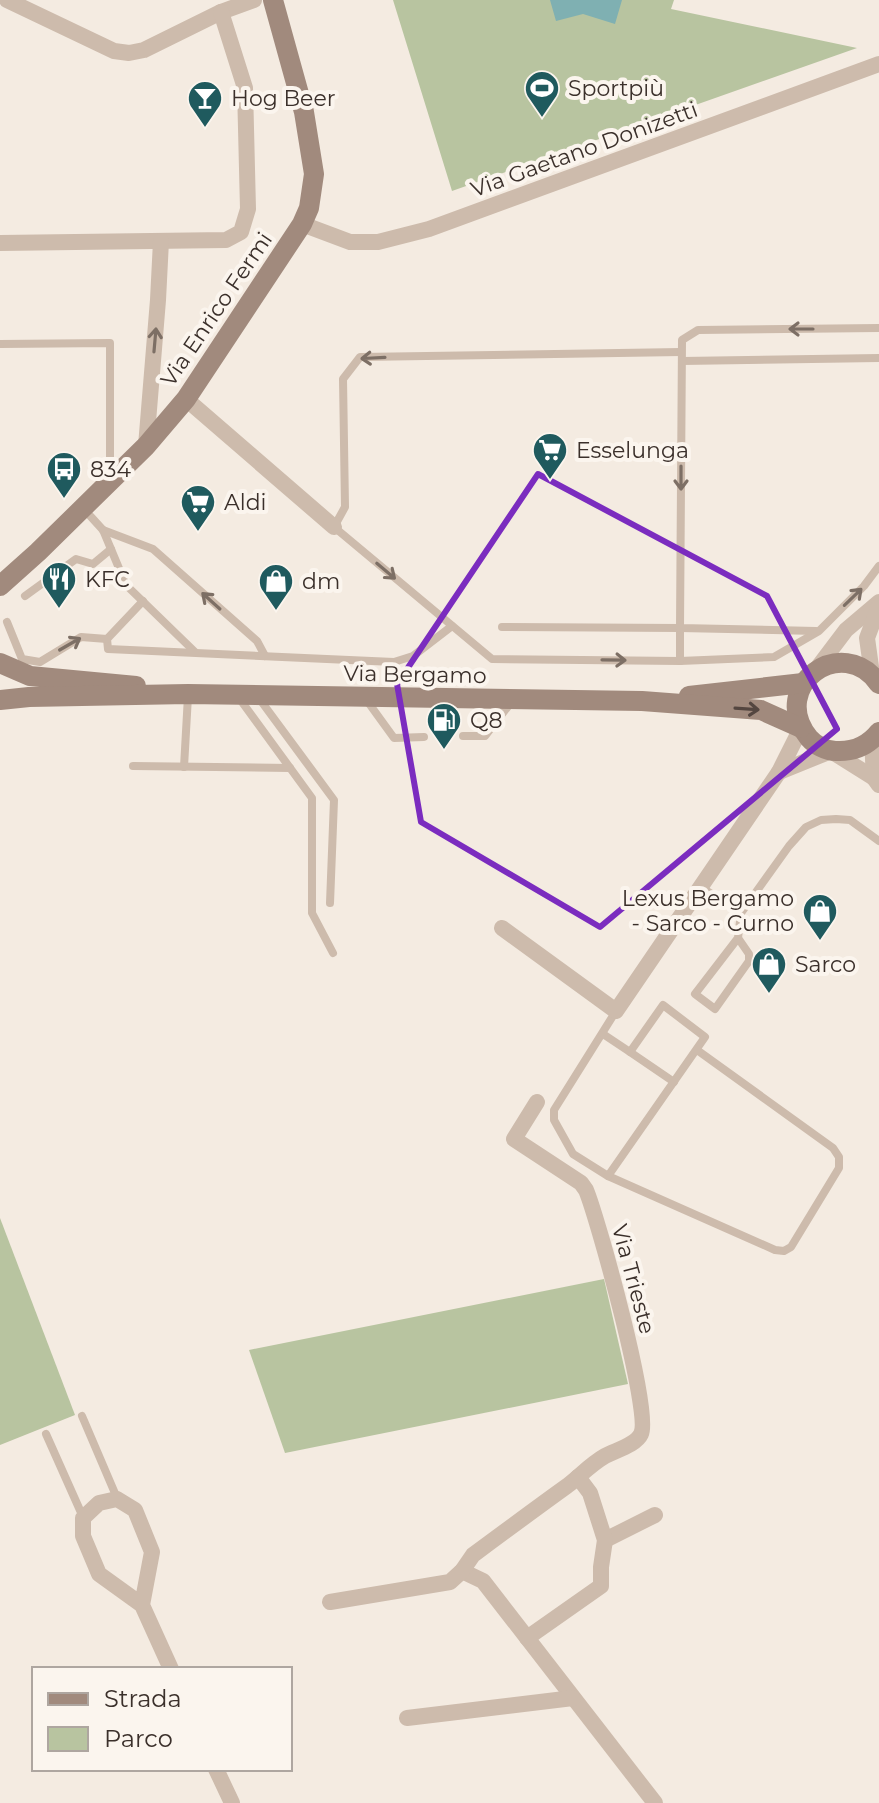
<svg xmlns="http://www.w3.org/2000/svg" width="879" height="1803" font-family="Montserrat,sans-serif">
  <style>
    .green { fill: #b8c4a0 }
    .water { fill: #7fb0b2 }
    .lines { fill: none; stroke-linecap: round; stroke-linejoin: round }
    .lane { stroke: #cdbbac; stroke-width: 8 }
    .street { stroke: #cdbbac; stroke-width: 16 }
    .secondary { stroke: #a18a7d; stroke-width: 20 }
    .oneway { stroke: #7d6f65 }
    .oneway2 { stroke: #544640 }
    .marked { fill: none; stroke: #7b2cbf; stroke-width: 6; stroke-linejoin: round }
    .labels { text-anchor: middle; stroke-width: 8; stroke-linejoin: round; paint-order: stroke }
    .poi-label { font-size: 22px; fill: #3b302b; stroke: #fbf5ee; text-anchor: start }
    .street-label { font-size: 22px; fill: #3b302b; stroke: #fbf5ee }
  </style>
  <rect width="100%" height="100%" fill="#f4ebe1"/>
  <g class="green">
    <polygon points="393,0 674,0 671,9 857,48 452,191"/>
    <polygon points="0,1218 75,1415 0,1445"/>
    <polygon points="604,1279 628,1384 285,1453 249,1350"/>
  </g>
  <polygon class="water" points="550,0 622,0 615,24 583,14 556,21"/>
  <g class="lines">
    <g class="lane">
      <polyline points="0,344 110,343 110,476"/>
      <polyline points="681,352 360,357 343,379 345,507 334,527 492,659 680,661 774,657 819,631 864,586 879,566"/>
      <polyline points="682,361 879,358"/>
      <polyline points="83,508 103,530 126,585 195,652"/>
      <polyline points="103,530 153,549 257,641 265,656"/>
      <polyline points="25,596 76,559 93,564 111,549"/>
      <polyline points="143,601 107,639 108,649 394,662 413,656 452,626"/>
      <polyline points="7,622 22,659 40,662 81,637 107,639"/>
      <polyline points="502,627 680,628 680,661"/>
      <polyline points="816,631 680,628 682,340 698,330 879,328"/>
      <polyline points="258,697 334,800 330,903"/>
      <polyline points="239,698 312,798 312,913 333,953"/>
      <polyline points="365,698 394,738 424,737"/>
      <polyline points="463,736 485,736 513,700"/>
      <polyline points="133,766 290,768"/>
      <polyline points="184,767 188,696"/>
      <polyline points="701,887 741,913 789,846 806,827 821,820 836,819 850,820 879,841"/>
      <polyline points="738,938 749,954 749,961 715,1009 695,994 738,938 741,913"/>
      <polyline points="616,1011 554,1110 554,1120 573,1154 608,1176 775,1250 784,1251 791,1247 839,1168 839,1157 833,1148 697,1050"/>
      <polyline points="603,1034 630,1052 663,1005 705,1037 608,1176"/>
      <polyline points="630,1052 674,1082"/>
      <polyline points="82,1416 117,1498"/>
      <polyline points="46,1434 83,1517"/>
    </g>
    <g class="street">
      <polyline points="7,0 114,51 129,53 144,50 221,12 254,0"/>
      <polyline points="302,224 350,242 378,242 429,229 879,64"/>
      <polyline points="0,243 226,240 241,232 248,209 245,88 221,12"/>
      <polyline points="186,399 334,527"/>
      <polyline points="146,446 158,300 161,241"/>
      <polyline points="815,671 846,630 879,602"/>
      <polyline points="872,674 867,638 879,606"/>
      <polyline points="872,740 874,778"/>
      <polyline points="779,772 831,751 874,778 879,785"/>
      <polyline points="502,928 616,1011 779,772 801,728"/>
      <polyline points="605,1540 655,1515"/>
      <polyline points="462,1571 483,1581 655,1803"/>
      <path d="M 330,1602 L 450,1582 L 462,1571 L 473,1555 C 504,1532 535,1509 567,1486 C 580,1476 591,1464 605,1456 C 616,1450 636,1445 641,1434 C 652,1414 598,1219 586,1190 L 581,1183 L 514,1139 L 537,1102"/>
      <polyline points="142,1605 152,1552 135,1510 117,1499 99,1503 83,1518 83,1536 99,1574 142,1605 171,1669"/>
      <polyline points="527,1638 601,1586 601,1567 605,1540 590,1493 578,1477"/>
      <polyline points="407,1718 573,1698"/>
      <polyline points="216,1769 232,1803"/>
    </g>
    <g class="secondary">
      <polyline points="0,586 38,552 146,446 186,399 302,224 309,208 314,174 304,112 273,0"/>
      <polyline points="0,663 30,676 136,686"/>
      <path d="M 879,684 C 843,632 767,686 809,738 C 815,745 826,751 836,751 C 854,752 868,746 879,732"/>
      <polyline points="689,696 803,683"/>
      <polyline points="0,700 29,697 188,694 642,701 761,710 801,728"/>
    </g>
  </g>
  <defs><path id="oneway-shaft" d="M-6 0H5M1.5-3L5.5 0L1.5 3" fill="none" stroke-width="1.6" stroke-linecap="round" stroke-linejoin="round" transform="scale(2)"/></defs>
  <g class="oneway">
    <use href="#oneway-shaft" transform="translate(801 329) rotate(180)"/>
    <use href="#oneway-shaft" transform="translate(155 340) rotate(-85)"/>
    <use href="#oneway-shaft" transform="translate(373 358) rotate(177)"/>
    <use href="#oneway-shaft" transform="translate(681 478) rotate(90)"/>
    <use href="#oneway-shaft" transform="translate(386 571) rotate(40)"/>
    <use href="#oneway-shaft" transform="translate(853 597) rotate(-44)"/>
    <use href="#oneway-shaft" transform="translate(211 601) rotate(-138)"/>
    <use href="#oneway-shaft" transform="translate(70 644) rotate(-30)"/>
    <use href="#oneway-shaft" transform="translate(614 660) rotate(1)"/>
  </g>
  <use class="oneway2" href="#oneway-shaft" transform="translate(747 709) rotate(4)"/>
  <path class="marked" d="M 538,474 L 767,596 L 837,729 L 600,927 L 421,822 L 397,684 Z"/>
  <defs>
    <g id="stadium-pin" transform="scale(1.8)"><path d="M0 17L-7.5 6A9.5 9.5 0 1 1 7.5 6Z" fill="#1f5a5e" stroke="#fbf5ee"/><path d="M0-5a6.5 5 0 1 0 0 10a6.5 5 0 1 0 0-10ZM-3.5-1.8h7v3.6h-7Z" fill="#fff"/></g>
    <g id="bar-pin" transform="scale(1.8)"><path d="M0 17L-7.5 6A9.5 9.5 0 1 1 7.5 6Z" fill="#1f5a5e" stroke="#fbf5ee"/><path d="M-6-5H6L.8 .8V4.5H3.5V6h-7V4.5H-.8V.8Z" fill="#fff"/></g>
    <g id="supermarket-pin" transform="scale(1.8)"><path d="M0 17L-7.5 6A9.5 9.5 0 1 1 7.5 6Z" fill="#1f5a5e" stroke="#fbf5ee"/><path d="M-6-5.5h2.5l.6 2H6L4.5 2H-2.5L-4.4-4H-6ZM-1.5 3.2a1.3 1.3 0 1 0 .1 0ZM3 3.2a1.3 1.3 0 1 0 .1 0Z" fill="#fff"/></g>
    <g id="bus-pin" transform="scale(1.8)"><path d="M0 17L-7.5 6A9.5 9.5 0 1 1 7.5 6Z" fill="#1f5a5e" stroke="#fbf5ee"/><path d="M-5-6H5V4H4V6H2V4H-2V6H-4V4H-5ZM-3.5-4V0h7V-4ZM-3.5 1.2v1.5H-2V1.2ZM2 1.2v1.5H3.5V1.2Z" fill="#fff"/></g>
    <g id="restaurant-pin" transform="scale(1.8)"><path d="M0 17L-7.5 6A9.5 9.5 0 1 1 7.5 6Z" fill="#1f5a5e" stroke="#fbf5ee"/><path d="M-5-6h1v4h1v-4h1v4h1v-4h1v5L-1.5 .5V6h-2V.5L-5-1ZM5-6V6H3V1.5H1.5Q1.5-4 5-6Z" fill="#fff"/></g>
    <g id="shop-pin" transform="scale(1.8)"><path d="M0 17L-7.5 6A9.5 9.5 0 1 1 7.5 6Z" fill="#1f5a5e" stroke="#fbf5ee"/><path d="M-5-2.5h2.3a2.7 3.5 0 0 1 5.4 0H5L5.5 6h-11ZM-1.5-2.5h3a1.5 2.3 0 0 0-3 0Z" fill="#fff"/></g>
    <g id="fuel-pin" transform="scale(1.8)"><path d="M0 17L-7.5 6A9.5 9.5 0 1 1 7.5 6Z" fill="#1f5a5e" stroke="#fbf5ee"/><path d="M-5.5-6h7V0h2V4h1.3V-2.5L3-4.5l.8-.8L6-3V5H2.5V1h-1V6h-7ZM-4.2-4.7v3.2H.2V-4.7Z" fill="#fff"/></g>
  </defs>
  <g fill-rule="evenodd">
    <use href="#stadium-pin" x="542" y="88"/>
    <use href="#bar-pin" x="205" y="98"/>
    <use href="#supermarket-pin" x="550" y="450"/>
    <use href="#bus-pin" x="64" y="469"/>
    <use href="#supermarket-pin" x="198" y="502"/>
    <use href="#restaurant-pin" x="59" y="579"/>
    <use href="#shop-pin" x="276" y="581"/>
    <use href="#fuel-pin" x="444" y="720"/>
    <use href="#shop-pin" x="820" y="911"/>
    <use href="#shop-pin" x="769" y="964"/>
  </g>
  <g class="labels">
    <g class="poi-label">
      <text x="568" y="96">Sportpiù</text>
      <text x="231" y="106">Hog Beer</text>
      <text x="576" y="458">Esselunga</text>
      <text x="90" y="477">834</text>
      <text x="224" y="510">Aldi</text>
      <text x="85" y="587">KFC</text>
      <text x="302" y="589">dm</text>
      <text x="470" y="728">Q8</text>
      <text x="794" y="906" text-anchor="end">Lexus Bergamo<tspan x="794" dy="25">- Sarco - Curno</tspan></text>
      <text x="795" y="972">Sarco</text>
    </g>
    <g class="street-label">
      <text transform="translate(584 149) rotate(-20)" y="8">Via Gaetano Donizetti</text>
      <text transform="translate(216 309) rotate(-56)" y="8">Via Enrico Fermi</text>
      <text transform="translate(415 674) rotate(1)" y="8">Via Bergamo</text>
      <text transform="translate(634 1279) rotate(75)" y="8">Via Trieste</text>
    </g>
  </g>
  <rect x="32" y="1667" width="260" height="104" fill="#fbf5ee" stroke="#aea6a0" stroke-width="2"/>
  <rect x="48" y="1693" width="40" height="12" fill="#a18a7d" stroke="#aea6a0" stroke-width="2"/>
  <text x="104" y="1707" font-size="24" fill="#3b302b">Strada</text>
  <rect x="48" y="1727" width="40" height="24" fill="#b8c4a0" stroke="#aea6a0" stroke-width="2"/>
  <text x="104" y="1747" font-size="24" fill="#3b302b">Parco</text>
</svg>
